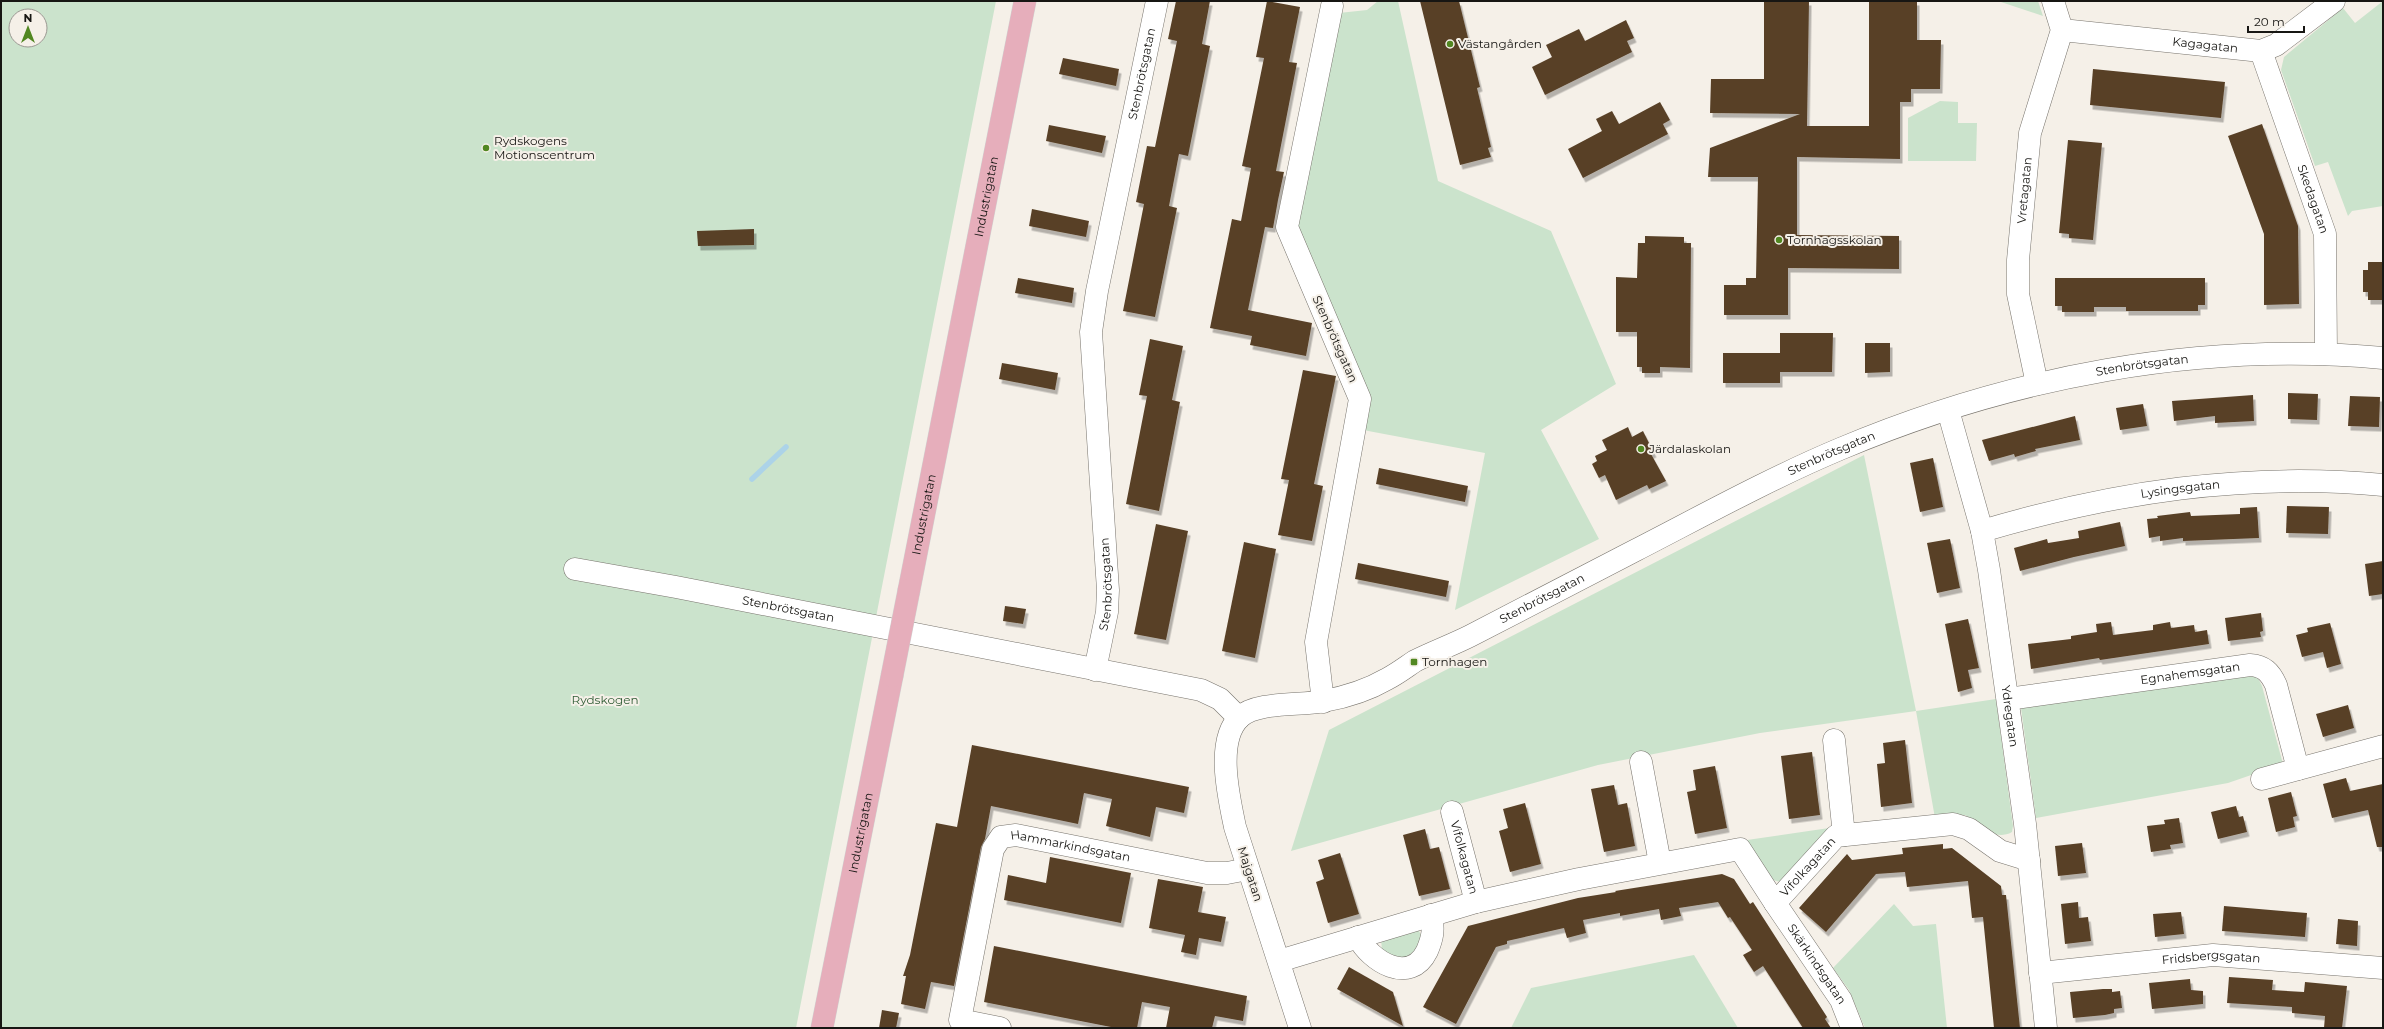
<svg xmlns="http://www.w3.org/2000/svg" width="2384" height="1029" font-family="Montserrat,sans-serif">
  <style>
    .green { fill: #cbe3cc; fill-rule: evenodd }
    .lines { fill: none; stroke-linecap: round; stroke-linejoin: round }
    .stream { stroke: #acd3e8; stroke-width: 5.5 }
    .building { fill: #584027; filter: url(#shadow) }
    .minor-casing { stroke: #78746d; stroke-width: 23 }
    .major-casing { stroke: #d1d0d0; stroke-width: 23 }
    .minor { stroke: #fff; stroke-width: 22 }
    .major { stroke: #e6aebb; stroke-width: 22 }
    .major-bridge-casing { stroke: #d1d0d0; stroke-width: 23; stroke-linecap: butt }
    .major-bridge { stroke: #e6aebb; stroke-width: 22 }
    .poi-dot { fill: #518721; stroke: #f5f0e8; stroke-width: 1.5 }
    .labels { text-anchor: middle; stroke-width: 4; stroke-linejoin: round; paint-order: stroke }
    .poi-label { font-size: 12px; fill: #171613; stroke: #f5f0e8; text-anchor: start }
    .street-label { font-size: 12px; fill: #171613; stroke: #f5f0e8 }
    .park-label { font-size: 12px; fill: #2f5b34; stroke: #f5f0e8 }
  </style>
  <defs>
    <filter id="shadow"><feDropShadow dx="2.5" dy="4.5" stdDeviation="0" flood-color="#0004"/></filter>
  </defs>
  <rect width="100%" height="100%" fill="#f5f0e8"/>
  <g class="green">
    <path d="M 1,1 L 996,1 L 796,1028 L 1,1028 ZM 16,16 L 40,16 L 40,40 L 16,40 Z"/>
    <polygon points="1378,1 1398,1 1438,181 1551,231 1616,384 1541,430 1599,539 1455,610 1485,453 1363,430 1295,230 1339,13 1367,10"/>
    <polygon points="1998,1 2038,1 2043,16"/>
    <polygon points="2383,1 2383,206 2352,211 2348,216 2328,162 2315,166 2281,70 2284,57 2343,8 2355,23"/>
    <polygon points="1940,101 1958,102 1958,123 1977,123 1976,161 1908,161 1908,118"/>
    <path d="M 1864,455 L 1916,711 L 1996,699 L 2013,826 L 2012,832 C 1994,842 1980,825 1965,815 L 1935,818 L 1916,711 L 1760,733 L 1598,765 L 1291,851 L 1329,730 Z"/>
    <polygon points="2251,675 2258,678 2262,686 2283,764 2228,783 2036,818 2021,708"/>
    <polygon points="1836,827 1780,882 1773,880 1747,840"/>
    <polygon points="1894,904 1913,926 1936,924 1947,1028 1865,1028 1849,990 1833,968"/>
    <polygon points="1418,929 1422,937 1412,956 1401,960 1382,950 1381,939"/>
    <polygon points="1694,955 1738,1028 1511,1028 1531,988"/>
  </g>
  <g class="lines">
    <polyline class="stream" points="752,479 786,447"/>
  </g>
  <g class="building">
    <polygon points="1176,1 1210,1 1202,44 1210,46 1188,156 1179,154 1169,206 1177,208 1155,317 1123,311 1144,204 1136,202 1147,146 1155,147 1177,41 1168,39"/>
    <polygon points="1267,1 1300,7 1289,62 1297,63 1276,171 1284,172 1278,200 1273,228 1265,227 1248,310 1312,323 1306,356 1250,345 1252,336 1210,328 1232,219 1241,221 1251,168 1242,166 1264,58 1256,57"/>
    <polygon points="1420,1 1459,1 1480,87 1477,88 1491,147 1488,148 1491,157 1460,165"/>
    <polygon points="1764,1 1809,1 1807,126 1869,126 1869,1 1917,1 1917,40 1941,40 1940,89 1911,89 1911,102 1900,102 1900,159 1797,157 1797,235 1899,236 1899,269 1788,268 1788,315 1724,315 1724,285 1746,285 1746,278 1756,278 1758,177 1708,177 1710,148 1800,114 1710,113 1711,79 1764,79"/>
    <polygon points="1626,20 1634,38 1627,41 1632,52 1545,95 1532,67 1552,57 1546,45 1579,29 1585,41"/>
    <polygon points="1063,58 1119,69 1116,86 1059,74"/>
    <polygon points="2093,69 2225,82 2221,118 2090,105"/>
    <polygon points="1660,102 1670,120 1663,124 1668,134 1583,178 1568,149 1602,131 1596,119 1612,111 1619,124"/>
    <polygon points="2262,124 2298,226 2299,304 2264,305 2264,234 2228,136"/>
    <polygon points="1049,125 1106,136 1102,153 1046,141"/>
    <polygon points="2068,140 2102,143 2093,240 2069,238 2069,234 2059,233"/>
    <polygon points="1032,209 1089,221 1086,237 1029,226"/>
    <polygon points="754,229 754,245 698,246 697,231"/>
    <polygon points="1645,236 1684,237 1684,243 1691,243 1690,368 1660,367 1660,373 1642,373 1642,367 1637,367 1637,332 1616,332 1616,277 1637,278 1638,243 1645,243"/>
    <polygon points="2368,262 2383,262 2383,300 2368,300 2368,292 2363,292 2363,270 2368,270"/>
    <polygon points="1018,278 1074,288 1072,303 1015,293"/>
    <polygon points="2055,278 2205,278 2205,305 2198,305 2198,311 2126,311 2126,307 2094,307 2094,312 2062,312 2062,306 2055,306"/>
    <polygon points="1780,333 1833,333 1832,372 1780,372 1780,383 1723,383 1723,353 1780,353"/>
    <polygon points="1150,339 1183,346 1172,400 1180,402 1159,511 1126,504 1147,396 1139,395"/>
    <polygon points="1865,343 1890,343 1890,372 1865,373"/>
    <polygon points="1002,363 1058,373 1055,390 999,379"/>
    <polygon points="1303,370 1336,376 1314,484 1323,486 1312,541 1278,535 1289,480 1281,479"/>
    <polygon points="2288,393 2318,394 2317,420 2288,419"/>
    <polygon points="2253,395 2254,421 2215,423 2215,416 2174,421 2172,401"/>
    <polygon points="2350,396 2380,397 2379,427 2348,426"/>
    <polygon points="2143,404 2147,426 2120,430 2116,408"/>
    <polygon points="2075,416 2080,440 2035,449 2036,451 2015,457 2014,454 1989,461 1982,440"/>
    <polygon points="1628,427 1632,437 1643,431 1654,453 1651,454 1666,481 1649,489 1647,485 1616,500 1605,475 1599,478 1592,464 1597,461 1595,456 1607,450 1602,440"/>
    <polygon points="1933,458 1943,507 1920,512 1910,463"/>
    <polygon points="1379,468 1468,486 1465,502 1376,484"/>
    <polygon points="2287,506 2329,507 2328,534 2286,533"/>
    <polygon points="2257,507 2259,538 2183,541 2183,538 2160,541 2160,536 2149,538 2147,519 2158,518 2157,516 2190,512 2191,516 2240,514 2240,508"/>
    <polygon points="2120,522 2125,546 2074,557 2020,571 2014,548 2047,539 2048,543 2079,538 2078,531"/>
    <polygon points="1156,524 1188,531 1166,640 1134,634"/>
    <polygon points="1950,539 1960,588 1937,593 1927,543"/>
    <polygon points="1244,542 1276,549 1255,658 1222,651"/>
    <polygon points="2383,561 2383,594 2369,596 2365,564"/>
    <polygon points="1358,563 1449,581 1446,597 1355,579"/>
    <polygon points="1005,606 1026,609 1023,624 1003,621"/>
    <polygon points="2261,613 2263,631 2260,632 2261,637 2228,641 2225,618"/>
    <polygon points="1968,619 1979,668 1968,670 1972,688 1958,692 1945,624"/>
    <polygon points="2111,622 2113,635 2153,630 2153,625 2170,622 2171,628 2194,625 2195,632 2207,630 2209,644 2100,660 2099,658 2031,669 2028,644 2071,639 2071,636 2097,632 2096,624"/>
    <polygon points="2330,623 2341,664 2327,668 2323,652 2302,657 2296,635 2308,632 2307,628"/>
    <polygon points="2348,705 2354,728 2323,737 2316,714"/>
    <polygon points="1905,740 1912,803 1881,807 1877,764 1885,763 1883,743"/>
    <polygon points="972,745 1189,787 1184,813 1156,807 1150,837 1106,826 1112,799 1084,793 1078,824 991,806 985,839 981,847 954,986 931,982 925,1009 901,1004 906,976 903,976 910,955 936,823 957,827"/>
    <polygon points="1812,752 1820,815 1789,819 1781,756"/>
    <polygon points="1715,766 1727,828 1695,834 1687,792 1696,790 1693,770"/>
    <polygon points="2346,778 2350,791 2383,784 2383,847 2377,847 2368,810 2332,818 2323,784"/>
    <polygon points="1614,785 1618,805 1627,803 1635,846 1604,852 1591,789"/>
    <polygon points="2291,792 2297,816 2293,817 2295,827 2276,832 2268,798"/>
    <polygon points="1525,803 1541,864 1510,872 1499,831 1508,828 1503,809"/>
    <polygon points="2236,806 2239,817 2243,816 2247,832 2218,839 2211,812"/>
    <polygon points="2179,818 2183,843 2170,845 2171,849 2151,852 2147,826 2165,824 2164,820"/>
    <polygon points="1425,829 1430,849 1439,847 1450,889 1419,896 1403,835"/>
    <polygon points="2082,843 2086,873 2058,876 2055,846"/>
    <polygon points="1943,844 1943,849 1952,848 2001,886 2002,895 2006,895 2020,1028 1994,1028 1983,917 1972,918 1968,881 1907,887 1905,872 1876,874 1826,932 1799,908 1847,854 1852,860 1903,854 1902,848"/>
    <polygon points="1340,853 1359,914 1328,923 1316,882 1324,879 1318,860"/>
    <polygon points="1050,857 1131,873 1121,923 1004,900 1008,875 1046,883"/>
    <polygon points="1722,874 1734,879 1750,904 1753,902 1827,1017 1825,1019 1831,1028 1803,1028 1763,966 1754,972 1743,955 1752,950 1730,917 1728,918 1718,902 1679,908 1681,916 1661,920 1659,909 1620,916 1620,913 1583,920 1586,933 1567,938 1564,928 1507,941 1507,944 1496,947 1456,1024 1423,1007 1468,926 1578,898 1616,892 1615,891"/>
    <polygon points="1158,879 1203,887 1198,912 1226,917 1221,942 1199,938 1196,955 1181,952 1185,935 1149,928"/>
    <polygon points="2078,902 2079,918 2088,917 2091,941 2065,944 2061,904"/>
    <polygon points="2224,906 2307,913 2305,937 2222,931"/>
    <polygon points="2181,912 2184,934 2155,937 2153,914"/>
    <polygon points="2338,919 2358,921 2357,946 2336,944"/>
    <polygon points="994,946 1247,996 1243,1021 1215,1016 1212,1028 1166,1028 1170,1007 1142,1002 1137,1028 1116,1028 984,1002"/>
    <polygon points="1349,967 1393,992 1403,1026 1337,989"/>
    <polygon points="2229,977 2273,980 2272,990 2304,992 2305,982 2347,986 2342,1028 2324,1028 2325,1016 2292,1013 2292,1007 2227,1003"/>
    <polygon points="2190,979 2191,990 2203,991 2203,1004 2152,1009 2149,983"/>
    <polygon points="2103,989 2112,989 2112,992 2120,991 2122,1008 2114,1009 2114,1013 2105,1015 2073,1018 2070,992"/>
    <polygon points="882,1010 899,1013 896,1028 879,1028"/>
  </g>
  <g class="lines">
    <g class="minor-casing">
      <g id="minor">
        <path id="s1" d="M 2062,30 L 2261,51 L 2276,45 L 2334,1"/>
        <path id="s2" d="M 2261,51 L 2325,234 L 2326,354"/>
        <path id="s3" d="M 2037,384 L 2018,294 L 2018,260 L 2030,133 L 2062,30 L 2053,1"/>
        <path id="s4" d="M 1948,410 L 1982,531 L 1989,570 L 2025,824 L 2046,1028"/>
        <path id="s5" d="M 1982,531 C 2114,492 2245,472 2383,485"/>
        <path id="s6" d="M 575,569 L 676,587 L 1201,690 L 1220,699 L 1239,718"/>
        <path id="s7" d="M 1095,670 L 1107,612 L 1108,590 L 1091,332 L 1097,291 L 1157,1"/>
        <path id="s8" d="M 2008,699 L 2250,665 C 2264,666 2270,672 2276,685 L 2298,769"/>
        <polyline points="1323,702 1316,642 1360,399 1287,227 1332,6"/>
        <polyline points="1834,740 1844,835"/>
        <polyline points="1641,762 1660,863"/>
        <polyline points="2262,779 2383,746"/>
        <path id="s9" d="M 1452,812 L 1476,902"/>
        <path id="s10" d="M 1775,903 L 1841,1000 L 1852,1028"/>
        <path d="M 1358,937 C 1370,961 1410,986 1427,951 C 1433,937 1434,929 1431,915"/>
        <path id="s11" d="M 1279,961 L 1476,902 L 1579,879 L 1740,849 L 1775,903 L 1836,836 L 1953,824 L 1969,829 L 2000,851 L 2029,860"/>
        <path id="s12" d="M 2040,973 L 2213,955 L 2383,968"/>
        <path id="s13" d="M 1000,1028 L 960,1020 L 993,849 L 1001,837 L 1016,835 L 1207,873 L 1227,873 L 1248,869"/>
        <path id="s14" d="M 1300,1028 L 1235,827 C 1229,798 1215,740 1240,717 C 1257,701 1301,706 1324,701 C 1346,697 1368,690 1387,679 C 1397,674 1406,667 1415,661 C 1433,652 1452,645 1470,636 C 1526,607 1581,578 1636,550 C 1704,515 1771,478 1840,449 C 2011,377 2198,341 2383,358"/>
      </g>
    </g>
    <g class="major-casing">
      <g id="major">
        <path id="s15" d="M 909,590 L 1025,1"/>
        <path id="s16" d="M 822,1028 L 892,676"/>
      </g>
    </g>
    <use href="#minor" class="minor"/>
    <use href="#major" class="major"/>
    <g class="major-bridge-casing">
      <polyline id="major-bridge" points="892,676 909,590"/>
    </g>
    <use href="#major-bridge" class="major-bridge"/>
  </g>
  <g class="poi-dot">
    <circle cx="1450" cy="44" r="4"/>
    <circle cx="486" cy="148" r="4"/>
    <circle cx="1779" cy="240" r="4"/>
    <circle cx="1641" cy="449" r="4"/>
    <rect x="1410" y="658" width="8" height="8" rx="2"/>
  </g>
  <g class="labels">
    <g class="poi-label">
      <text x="1458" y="48">Västangården</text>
      <text x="494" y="145">Rydskogens<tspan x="494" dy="14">Motionscentrum</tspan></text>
      <text x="1787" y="244">Tornhagsskolan</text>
      <text x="1649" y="453">Järdalaskolan</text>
      <text x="1422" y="666">Tornhagen</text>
    </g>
    <g class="street-label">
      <text dy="4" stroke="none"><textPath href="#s1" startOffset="144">Kagagatan</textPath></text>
      <text dy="4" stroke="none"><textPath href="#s7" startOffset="603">Stenbrötsgatan</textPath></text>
      <text dy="4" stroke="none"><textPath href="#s3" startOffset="196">Vretagatan</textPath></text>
      <text dy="4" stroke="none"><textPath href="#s15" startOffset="401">Industrigatan</textPath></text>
      <text dy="4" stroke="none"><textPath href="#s2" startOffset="157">Skedagatan</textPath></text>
      <text transform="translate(1335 339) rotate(66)" y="4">Stenbrötsgatan</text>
      <text dy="4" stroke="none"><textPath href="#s14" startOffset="1302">Stenbrötsgatan</textPath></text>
      <text dy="4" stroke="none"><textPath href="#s14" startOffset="978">Stenbrötsgatan</textPath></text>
      <text dy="4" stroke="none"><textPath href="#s5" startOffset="203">Lysingsgatan</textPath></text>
      <text dy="4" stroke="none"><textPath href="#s15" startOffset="77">Industrigatan</textPath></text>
      <text dy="4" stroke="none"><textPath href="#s7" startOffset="87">Stenbrötsgatan</textPath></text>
      <text dy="4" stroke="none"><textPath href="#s14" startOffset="654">Stenbrötsgatan</textPath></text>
      <text dy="4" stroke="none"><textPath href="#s6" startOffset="217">Stenbrötsgatan</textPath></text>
      <text dy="4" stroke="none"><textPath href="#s8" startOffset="184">Egnahemsgatan</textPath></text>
      <text dy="4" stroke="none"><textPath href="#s4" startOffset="313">Ydregatan</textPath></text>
      <text dy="4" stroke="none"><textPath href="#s16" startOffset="199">Industrigatan</textPath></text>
      <text dy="4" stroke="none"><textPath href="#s13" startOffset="300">Hammarkindsgatan</textPath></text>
      <text dy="4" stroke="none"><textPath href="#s9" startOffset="47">Vifolkagatan</textPath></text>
      <text dy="4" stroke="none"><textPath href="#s11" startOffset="588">Vifolkagatan</textPath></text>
      <text transform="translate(1250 874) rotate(72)" y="4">Majgatan</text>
      <text dy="4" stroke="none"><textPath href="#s12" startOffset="172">Fridsbergsgatan</textPath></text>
      <text dy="4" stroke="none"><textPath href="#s10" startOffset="74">Skärkindsgatan</textPath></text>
    </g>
    <g class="park-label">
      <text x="605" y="704">Rydskogen</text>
    </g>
  </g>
  <rect width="2384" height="1029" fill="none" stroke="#171613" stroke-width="4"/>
  <g transform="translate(28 28)"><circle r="19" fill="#f5f0e8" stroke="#9c9993"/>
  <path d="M0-3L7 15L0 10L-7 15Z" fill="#518721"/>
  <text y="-6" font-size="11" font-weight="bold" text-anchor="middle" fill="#171613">N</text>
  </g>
  <path d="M2248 26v6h56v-6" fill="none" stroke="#171613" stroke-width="2"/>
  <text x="2254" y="26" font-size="12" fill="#171613" stroke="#f5f0e8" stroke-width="3" paint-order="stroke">20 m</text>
</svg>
